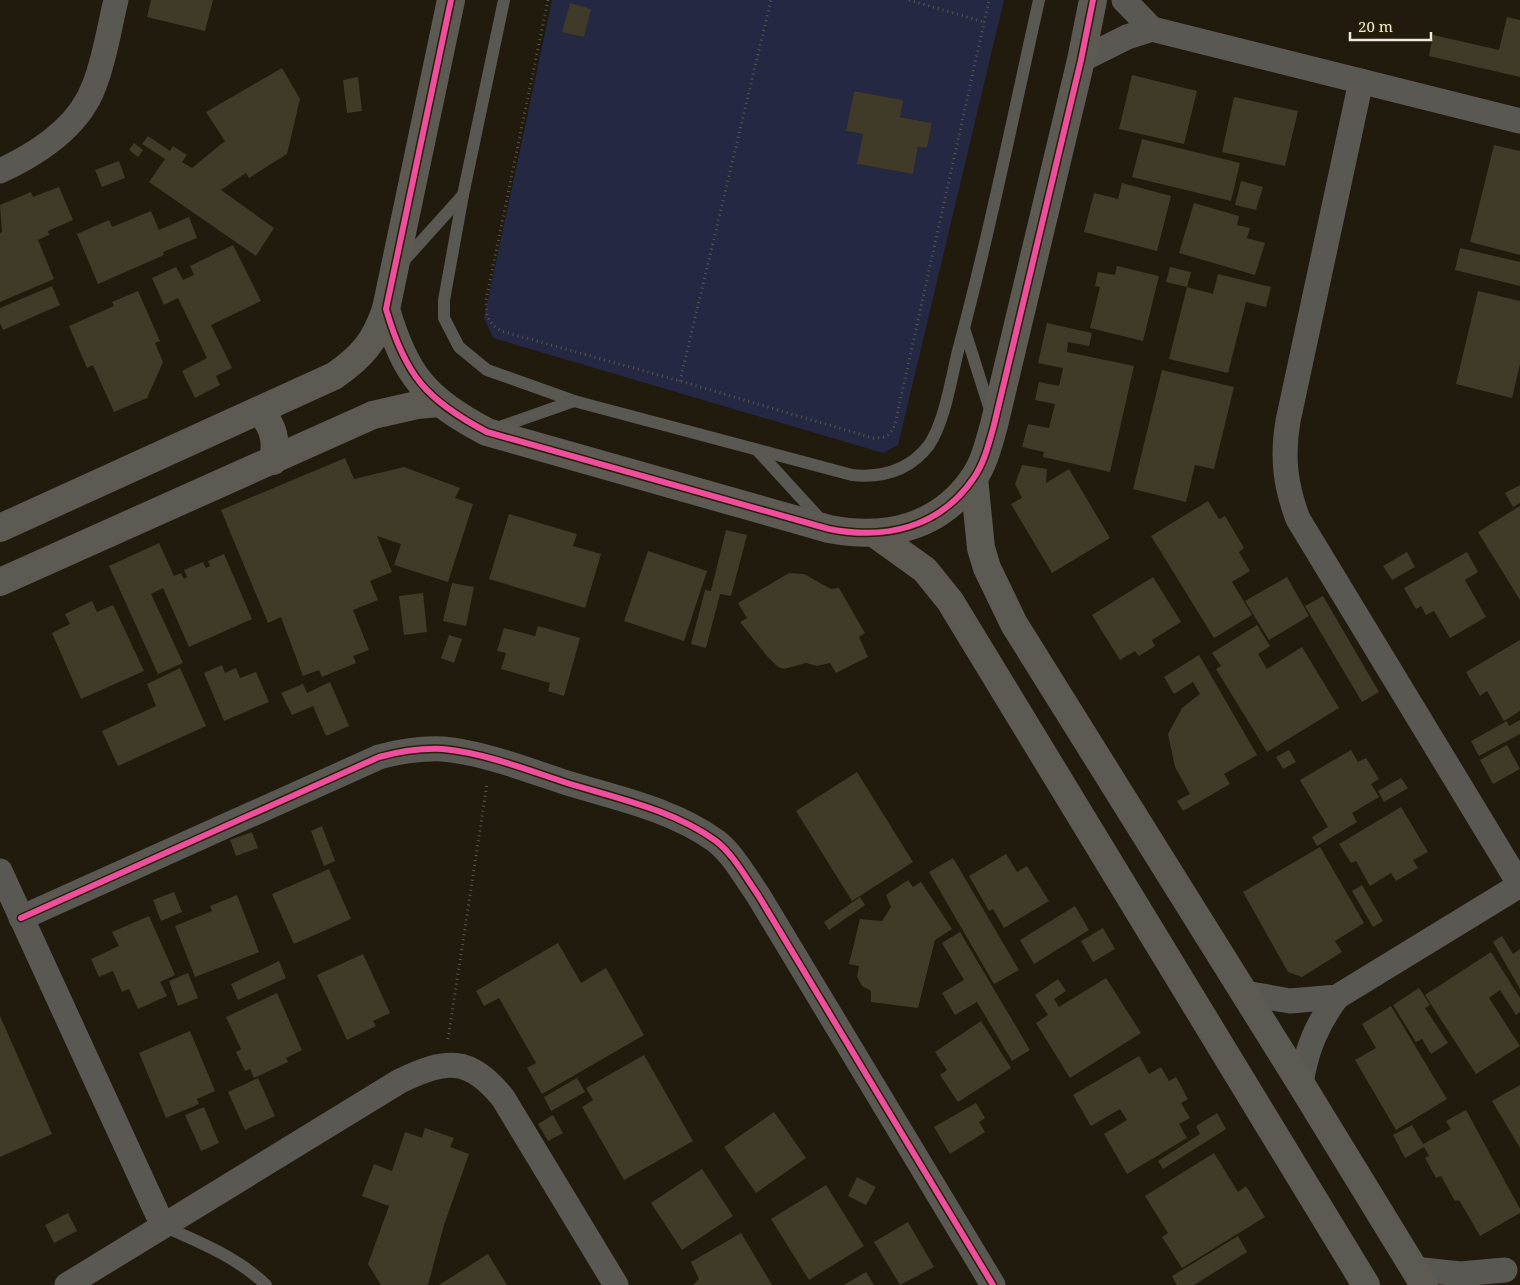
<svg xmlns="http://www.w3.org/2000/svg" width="1520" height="1285" font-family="'Noto Serif',serif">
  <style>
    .green { fill: #242843; fill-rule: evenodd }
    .building { fill: #403a29 }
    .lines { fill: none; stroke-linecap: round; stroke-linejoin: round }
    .path { stroke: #59564e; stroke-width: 3; stroke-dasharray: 1 4; stroke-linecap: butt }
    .lane { stroke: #5a5853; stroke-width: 12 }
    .street { stroke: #5a5853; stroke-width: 25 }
    .secondary { stroke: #5c5a53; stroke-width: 28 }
    .cycleway-casing { stroke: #281f05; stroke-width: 9 }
    .cycleway { stroke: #ef4d9e; stroke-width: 6 }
  </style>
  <rect width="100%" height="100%" fill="#201b0d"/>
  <path class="green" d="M 552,0 L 1004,0 L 898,445 L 883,453 L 493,338 L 484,318 ZM 854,91 L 902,100 L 900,117 L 932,123 L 927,148 L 918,147 L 913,174 L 858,164 L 863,134 L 846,131 Z"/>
  <g class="building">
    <polygon points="151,0 213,0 205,31 147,17"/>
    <polygon points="570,3 591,9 584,37 562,32"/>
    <polygon points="1507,17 1520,20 1520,77 1429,56 1433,35 1499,50"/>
    <polygon points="282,68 300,99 287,154 249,178 246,173 221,190 274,228 256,256 149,182 165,159 142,144 148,136 170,151 173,146 187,155 182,162 192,168 225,141 206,112"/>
    <polygon points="1132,75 1197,91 1184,144 1119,129"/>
    <polygon points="358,77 362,111 347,113 343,80"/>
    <polygon points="854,91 903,100 900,117 932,123 927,148 918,147 913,174 857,164 863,134 846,131"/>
    <polygon points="1234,97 1298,111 1285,166 1222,152"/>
    <polygon points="1142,139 1240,163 1231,201 1132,177"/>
    <polygon points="134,143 143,150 138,157 129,150"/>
    <polygon points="1494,145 1520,151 1520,255 1470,242"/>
    <polygon points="119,161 125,178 102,187 95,170"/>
    <polygon points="1241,181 1263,187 1256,210 1235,205"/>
    <polygon points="1122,183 1171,196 1157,251 1084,232 1094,193 1118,199"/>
    <polygon points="59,187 73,220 48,231 49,235 38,240 54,279 0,302 0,233 2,232 0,205 31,192 33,197"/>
    <polygon points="1194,203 1239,216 1237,225 1250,228 1247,238 1265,243 1255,275 1179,253"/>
    <polygon points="151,211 159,230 189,217 197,238 163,252 164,255 98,284 77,234 109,220 112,227"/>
    <polygon points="233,245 261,301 211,325 232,368 216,376 220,385 195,398 182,371 207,358 178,298 164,305 152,278 176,267 183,280 194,275 190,266"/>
    <polygon points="1460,248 1520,262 1520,286 1455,270"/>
    <polygon points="1117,266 1159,276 1143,341 1090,328 1100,287 1095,286 1098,272 1115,275"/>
    <polygon points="1170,267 1191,272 1187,287 1166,282"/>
    <polygon points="1218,274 1271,287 1266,307 1246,302 1228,373 1169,359 1187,287 1213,294"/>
    <polygon points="52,286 60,305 3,330 0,323 0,308"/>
    <polygon points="138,291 160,341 155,343 163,362 147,398 114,412 93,365 87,368 69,326 114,306 112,302"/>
    <polygon points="1478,291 1520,301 1520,364 1512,398 1456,384"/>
    <polygon points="1047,323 1092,333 1089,346 1068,342 1067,352 1134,366 1110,472 1043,457 1044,452 1022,447 1028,424 1049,428 1055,404 1035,400 1039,382 1059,386 1063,368 1038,363"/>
    <polygon points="1162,370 1234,387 1214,469 1195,465 1186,502 1133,489"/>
    <polygon points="345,458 354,479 404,467 460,488 455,498 473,504 448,582 394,565 401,544 377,536 392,572 370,581 378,600 353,610 369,650 353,656 356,663 322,677 319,670 303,676 281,617 268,623 221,510"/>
    <polygon points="1022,465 1047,469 1046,483 1069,469 1110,538 1052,573 1011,504 1022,498 1015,484"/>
    <polygon points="1520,485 1520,503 1513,507 1505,493"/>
    <polygon points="1208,501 1219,519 1225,516 1244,548 1239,552 1250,571 1232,582 1252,615 1214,638 1151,536"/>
    <polygon points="1520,506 1520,600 1478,532"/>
    <polygon points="509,514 577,534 573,546 601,554 585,608 489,579"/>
    <polygon points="726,530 747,535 731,596 720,594 706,648 691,644 705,590 711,591"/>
    <polygon points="159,543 174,576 181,573 184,579 187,577 184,570 203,562 206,568 210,566 208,561 224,554 252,619 189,647 163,588 151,594 183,663 158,674 109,566"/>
    <polygon points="648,551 707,571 684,641 624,621"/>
    <polygon points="1407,552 1415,567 1392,580 1383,566"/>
    <polygon points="1467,552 1478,572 1465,580 1486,617 1450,638 1434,611 1426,615 1421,606 1416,609 1404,588"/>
    <polygon points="789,573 804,574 831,589 839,588 865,633 859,637 868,657 836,673 830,663 817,666 806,663 784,669 778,667 767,656 740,622 747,618 738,603"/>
    <polygon points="1153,577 1181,622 1152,640 1155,646 1139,656 1135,651 1120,660 1092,615"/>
    <polygon points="1287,577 1309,616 1269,640 1245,601"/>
    <polygon points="452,583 474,587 466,626 443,621"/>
    <polygon points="423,593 427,632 404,635 399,596"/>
    <polygon points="1323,596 1379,692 1362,702 1305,606"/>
    <polygon points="92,601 97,612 113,605 144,671 81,699 52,633 70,624 65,614"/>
    <polygon points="1257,625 1270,646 1258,654 1267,669 1302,647 1339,708 1267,752 1216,669 1221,666 1212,653"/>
    <polygon points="538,626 580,638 564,696 548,691 550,683 501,669 506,653 497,651 504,628 535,636"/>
    <polygon points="449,635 462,639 454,663 441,658"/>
    <polygon points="1520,640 1520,711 1504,721 1487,691 1480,696 1466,672"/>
    <polygon points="1199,655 1257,755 1224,774 1230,784 1183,811 1177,801 1190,794 1175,767 1168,734 1182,708 1200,694 1193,682 1174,694 1164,677"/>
    <polygon points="222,665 225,673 236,668 240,678 256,672 269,702 224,721 204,673"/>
    <polygon points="180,668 206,726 118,766 102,731 156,706 147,684"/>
    <polygon points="330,682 349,726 326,736 313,706 292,715 281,693 303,684 307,693"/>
    <polygon points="1520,720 1520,734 1479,756 1471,741 1507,721 1509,726"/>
    <polygon points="1507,745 1520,769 1493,784 1480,760"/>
    <polygon points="1289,750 1296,762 1283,769 1276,757"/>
    <polygon points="1351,750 1358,762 1366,758 1379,779 1371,784 1379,797 1352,813 1357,822 1317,846 1312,837 1328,827 1300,780"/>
    <polygon points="857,772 913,862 852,901 796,811"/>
    <polygon points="1401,778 1408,788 1384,802 1378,791"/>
    <polygon points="1401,807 1428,852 1413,860 1418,868 1396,881 1391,873 1370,886 1356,861 1351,863 1339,844"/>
    <polygon points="322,826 335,861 324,866 311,831"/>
    <polygon points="252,832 258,848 236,856 230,840"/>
    <polygon points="1320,847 1364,923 1335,941 1342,952 1302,977 1288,972 1243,892"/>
    <polygon points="1006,854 1017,872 1027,866 1049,901 1004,928 993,909 989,911 969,876"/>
    <polygon points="953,858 1019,970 994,984 929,872"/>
    <polygon points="329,869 351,919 294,944 272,894"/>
    <polygon points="908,880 913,887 921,882 952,929 935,940 918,1008 871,1002 871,991 862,986 857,977 859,966 849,964 860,919 882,921 891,907 886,895"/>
    <polygon points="1362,885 1383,921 1373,927 1352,891"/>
    <polygon points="174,892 182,912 161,921 153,900"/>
    <polygon points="237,895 259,952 195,977 175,926 212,911 210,906"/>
    <polygon points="860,897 865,905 829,930 824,922"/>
    <polygon points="1075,906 1089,930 1034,964 1020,940"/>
    <polygon points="149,916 175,975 160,982 167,996 138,1009 129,989 122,992 113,971 99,977 91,959 119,946 112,932"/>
    <polygon points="1103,928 1115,949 1093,962 1081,941"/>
    <polygon points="960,932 1030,1050 1012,1061 977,1002 955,1015 942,993 964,980 942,943"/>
    <polygon points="1502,936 1513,954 1520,949 1520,989 1493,942"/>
    <polygon points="558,943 581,983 606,968 644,1035 542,1094 527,1068 536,1063 499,998 484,1006 476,991"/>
    <polygon points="1491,952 1520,998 1520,1012 1516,1015 1500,990 1489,998 1520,1046 1476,1074 1425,995"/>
    <polygon points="363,954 390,1013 373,1021 376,1026 347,1040 317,975"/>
    <polygon points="279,961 286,978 238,1000 231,984"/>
    <polygon points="188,973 198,998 178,1006 169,981"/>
    <polygon points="1106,978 1141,1033 1070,1078 1036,1023 1048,1015 1035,995 1058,979 1066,991 1054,999 1059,1007"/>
    <polygon points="1419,988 1430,1005 1425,1008 1448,1043 1431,1054 1422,1039 1416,1042 1393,1005"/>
    <polygon points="277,993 302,1050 286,1058 288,1062 254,1078 250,1069 245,1071 236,1052 241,1049 226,1017"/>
    <polygon points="1391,1006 1447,1099 1396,1130 1355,1060 1376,1048 1362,1024"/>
    <polygon points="0,1016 52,1134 0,1157"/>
    <polygon points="981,1021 1011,1068 958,1102 940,1075 947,1070 935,1052"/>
    <polygon points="190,1031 215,1091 197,1099 199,1104 166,1118 139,1053"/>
    <polygon points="644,1055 693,1141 624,1180 582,1107 593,1100 586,1088"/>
    <polygon points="1139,1056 1149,1074 1161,1067 1169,1081 1176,1077 1188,1099 1181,1103 1190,1118 1179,1124 1187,1138 1127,1174 1104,1134 1127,1120 1120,1109 1091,1126 1073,1095"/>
    <polygon points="258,1078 275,1116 245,1130 228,1092"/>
    <polygon points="577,1078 585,1092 551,1111 544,1097"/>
    <polygon points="1520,1085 1520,1148 1492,1101"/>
    <polygon points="976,1103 985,1118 979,1122 985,1132 950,1154 934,1127"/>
    <polygon points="204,1107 219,1143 201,1151 185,1115"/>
    <polygon points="1466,1110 1520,1209 1520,1213 1480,1236 1459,1200 1455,1201 1441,1176 1436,1178 1425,1158 1429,1156 1424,1147 1405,1158 1393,1135 1412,1125 1423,1144 1451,1129 1446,1121"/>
    <polygon points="774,1112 806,1158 756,1193 724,1147"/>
    <polygon points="1217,1113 1226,1129 1163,1169 1158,1161 1200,1134 1196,1126"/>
    <polygon points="553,1115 563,1133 548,1141 538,1124"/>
    <polygon points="425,1128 454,1138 450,1147 469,1154 444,1225 428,1285 381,1285 368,1264 389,1206 362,1196 374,1164 392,1171 405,1132 422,1138"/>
    <polygon points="1214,1153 1238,1192 1246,1186 1265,1217 1182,1268 1162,1237 1168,1233 1145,1196"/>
    <polygon points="702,1169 733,1216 682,1250 651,1203"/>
    <polygon points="857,1177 876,1187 866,1205 848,1196"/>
    <polygon points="826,1185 864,1246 809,1280 771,1219"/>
    <polygon points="68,1213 77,1231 54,1243 45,1225"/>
    <polygon points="908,1222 934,1267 900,1285 874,1242"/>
    <polygon points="741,1233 772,1285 693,1285 699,1279 691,1262"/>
    <polygon points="1238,1236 1247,1252 1194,1285 1177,1285 1172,1276"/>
    <polygon points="488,1254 507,1285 439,1285"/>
    <polygon points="866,1272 874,1285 844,1285"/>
  </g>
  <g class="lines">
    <g class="path">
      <path d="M 548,0 L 486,300 C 486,316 488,323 501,331 L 680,381 L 873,438 C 886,438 890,436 895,424 L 989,0"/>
      <polyline points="909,0 984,22"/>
      <polyline points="680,381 771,0"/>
      <polyline points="448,1039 487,784"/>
    </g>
    <g class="lane">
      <path d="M 504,0 L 463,195 L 444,300 L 444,318 L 459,347 L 487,370 L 574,401 L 852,475 C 882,478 910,470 929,445 C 945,421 951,379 958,351 C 989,235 1013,117 1039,0"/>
      <polyline points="401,264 463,195"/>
      <polyline points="964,328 991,413"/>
      <polyline points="494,429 574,401"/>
      <polyline points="757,450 823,522"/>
      <path d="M 163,1226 C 199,1242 237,1257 266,1285"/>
    </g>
    <g class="street">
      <polyline points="1124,0 1152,29 1520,121"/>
      <polyline points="1081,60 1127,37 1152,29"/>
      <path d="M 1361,81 L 1288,421 C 1282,456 1285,485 1298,519 L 1520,885"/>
      <path d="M 0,171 C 39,153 79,127 94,86 C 105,59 109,28 116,0"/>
      <polyline points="0,871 163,1226"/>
      <path d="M 21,918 L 379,757 C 401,751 421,748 443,749 C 484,753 525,769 564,782 C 615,798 672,809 716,841 C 733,854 746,878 758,895 L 993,1285"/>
      <polyline points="1245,993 1290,1001 1337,997 1520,885"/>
      <path d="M 1301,1084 C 1306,1050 1317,1024 1337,997"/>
      <polyline points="1414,1269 1460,1274 1505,1270"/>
      <path d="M 67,1285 L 400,1081 C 446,1059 469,1056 503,1098 L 616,1285"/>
    </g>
    <g class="secondary">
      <path d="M 451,0 L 386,309 C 405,375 426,400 487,432 L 829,529 C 885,540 939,528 973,479 C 984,464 989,443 994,425 L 1081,60 L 1093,0"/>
      <path d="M 260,411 C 274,427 277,441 273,461"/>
      <polyline points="974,478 981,548 987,568 1014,624 1301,1084 1424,1285"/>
      <path d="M 0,528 L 334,376 C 363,356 375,341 386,309"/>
      <polyline points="875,534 925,570 950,601 1366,1285"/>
      <polyline points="0,582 373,415 417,405 440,403"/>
    </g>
    <g class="cycleway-casing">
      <g id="cycleway">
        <path d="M 451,0 L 386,309 C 405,375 426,400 487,432 L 829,529 C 885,540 939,528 973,479 C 984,464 989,443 994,425 L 1081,60 L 1093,0"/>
        <path d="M 21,918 L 379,757 C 401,751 421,748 443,749 C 484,753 525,769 564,782 C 615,798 672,809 716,841 C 733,854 746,878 758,895 L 993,1285"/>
      </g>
    </g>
    <use href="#cycleway" class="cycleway"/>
  </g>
  <path d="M1350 32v8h81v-8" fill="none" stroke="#efe9da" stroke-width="2.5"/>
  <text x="1358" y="32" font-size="15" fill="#efe9da" stroke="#281f05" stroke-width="4" paint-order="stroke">20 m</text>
</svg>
